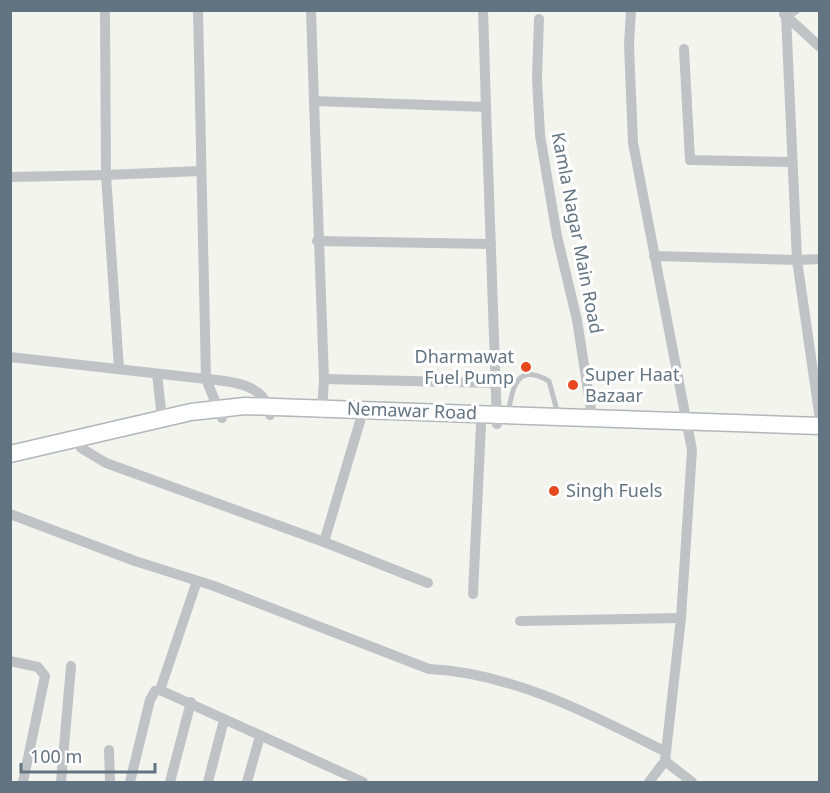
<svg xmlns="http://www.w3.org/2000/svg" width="830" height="793" font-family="'Noto Sans',sans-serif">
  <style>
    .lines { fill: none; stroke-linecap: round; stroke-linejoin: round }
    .trunk-casing { stroke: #b2b6b9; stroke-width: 19 }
    .service { stroke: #bfc3c6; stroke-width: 5 }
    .minor { stroke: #bfc3c6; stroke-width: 10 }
    .trunk { stroke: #fff; stroke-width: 16 }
    .poi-dot { fill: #e7481d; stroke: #fff; stroke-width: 2 }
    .labels { text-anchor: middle; stroke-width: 6; stroke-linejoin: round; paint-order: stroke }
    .street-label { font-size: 18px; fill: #627482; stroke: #fff }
    .poi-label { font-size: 18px; fill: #627482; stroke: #fff; text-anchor: start }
  </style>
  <rect width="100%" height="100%" fill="#f4f4ef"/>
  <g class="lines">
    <g class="trunk-casing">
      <polyline id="trunk" points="10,454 191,412 245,406 820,426"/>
    </g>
    <path class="service" d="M 508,413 C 513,388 516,362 549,381 L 558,414"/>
    <g class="minor">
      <polyline points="105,10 106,175 200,171"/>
      <path d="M 198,10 L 206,379 C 231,381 267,384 270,415"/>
      <polyline points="311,10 314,101 486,107 483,10"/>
      <polyline points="631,10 629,45 633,143 692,450 681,618 666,752 665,761 649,782"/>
      <polyline points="784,14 820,47"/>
      <polyline points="539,19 537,79 540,135 557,236 577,320 592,416"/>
      <polyline points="684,49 690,160 792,162"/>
      <polyline points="314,101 324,379 322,413"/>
      <polyline points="486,107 497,424"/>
      <polyline points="10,177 106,175 119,369"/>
      <polyline points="317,241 491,244"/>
      <polyline points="654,256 797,260 786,15 795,10"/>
      <polyline points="820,259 797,260 820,420"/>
      <polyline points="10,357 206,379 222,418"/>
      <polyline points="157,374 162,418"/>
      <polyline points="324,379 495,383"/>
      <polyline points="81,448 106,463 324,542 428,583"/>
      <path d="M 10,514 L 135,561 L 214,586 L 429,669 C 513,673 592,715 666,752"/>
      <polyline points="324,542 361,418"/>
      <polyline points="473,594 481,424"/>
      <polyline points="520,621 681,618"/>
      <polyline points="10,661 38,667 45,676 23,782"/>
      <polyline points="160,690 197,581"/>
      <polyline points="109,750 110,782"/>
      <polyline points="665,761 692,782"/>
      <polyline points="61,782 71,666"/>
      <polyline points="130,782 150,700 155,691 160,690 363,782"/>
      <polyline points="170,782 191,702"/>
      <polyline points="208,782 224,720"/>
      <polyline points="247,782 260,736"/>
    </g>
    <use href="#trunk" class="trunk"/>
  </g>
  <g class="poi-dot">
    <circle cx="526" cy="367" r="6"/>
    <circle cx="573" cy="385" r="6"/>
    <circle cx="554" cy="491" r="6"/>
  </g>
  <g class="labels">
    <g class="street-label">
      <text transform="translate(577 233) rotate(79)" y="6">Kamla Nagar Main Road</text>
      <text transform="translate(412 411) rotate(2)" y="6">Nemawar Road</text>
    </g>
    <g class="poi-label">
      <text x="514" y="363" text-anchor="end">Dharmawat<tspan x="514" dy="21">Fuel Pump</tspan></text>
      <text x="585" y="381">Super Haat<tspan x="585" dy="21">Bazaar</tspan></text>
      <text x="566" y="497">Singh Fuels</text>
    </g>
  </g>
  <rect width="830" height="793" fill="none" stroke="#627482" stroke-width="24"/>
  <path d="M21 763v9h134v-9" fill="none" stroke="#627482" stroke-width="3"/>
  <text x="30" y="763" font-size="18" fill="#627482" stroke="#ffffff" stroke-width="4.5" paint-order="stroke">100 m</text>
</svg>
